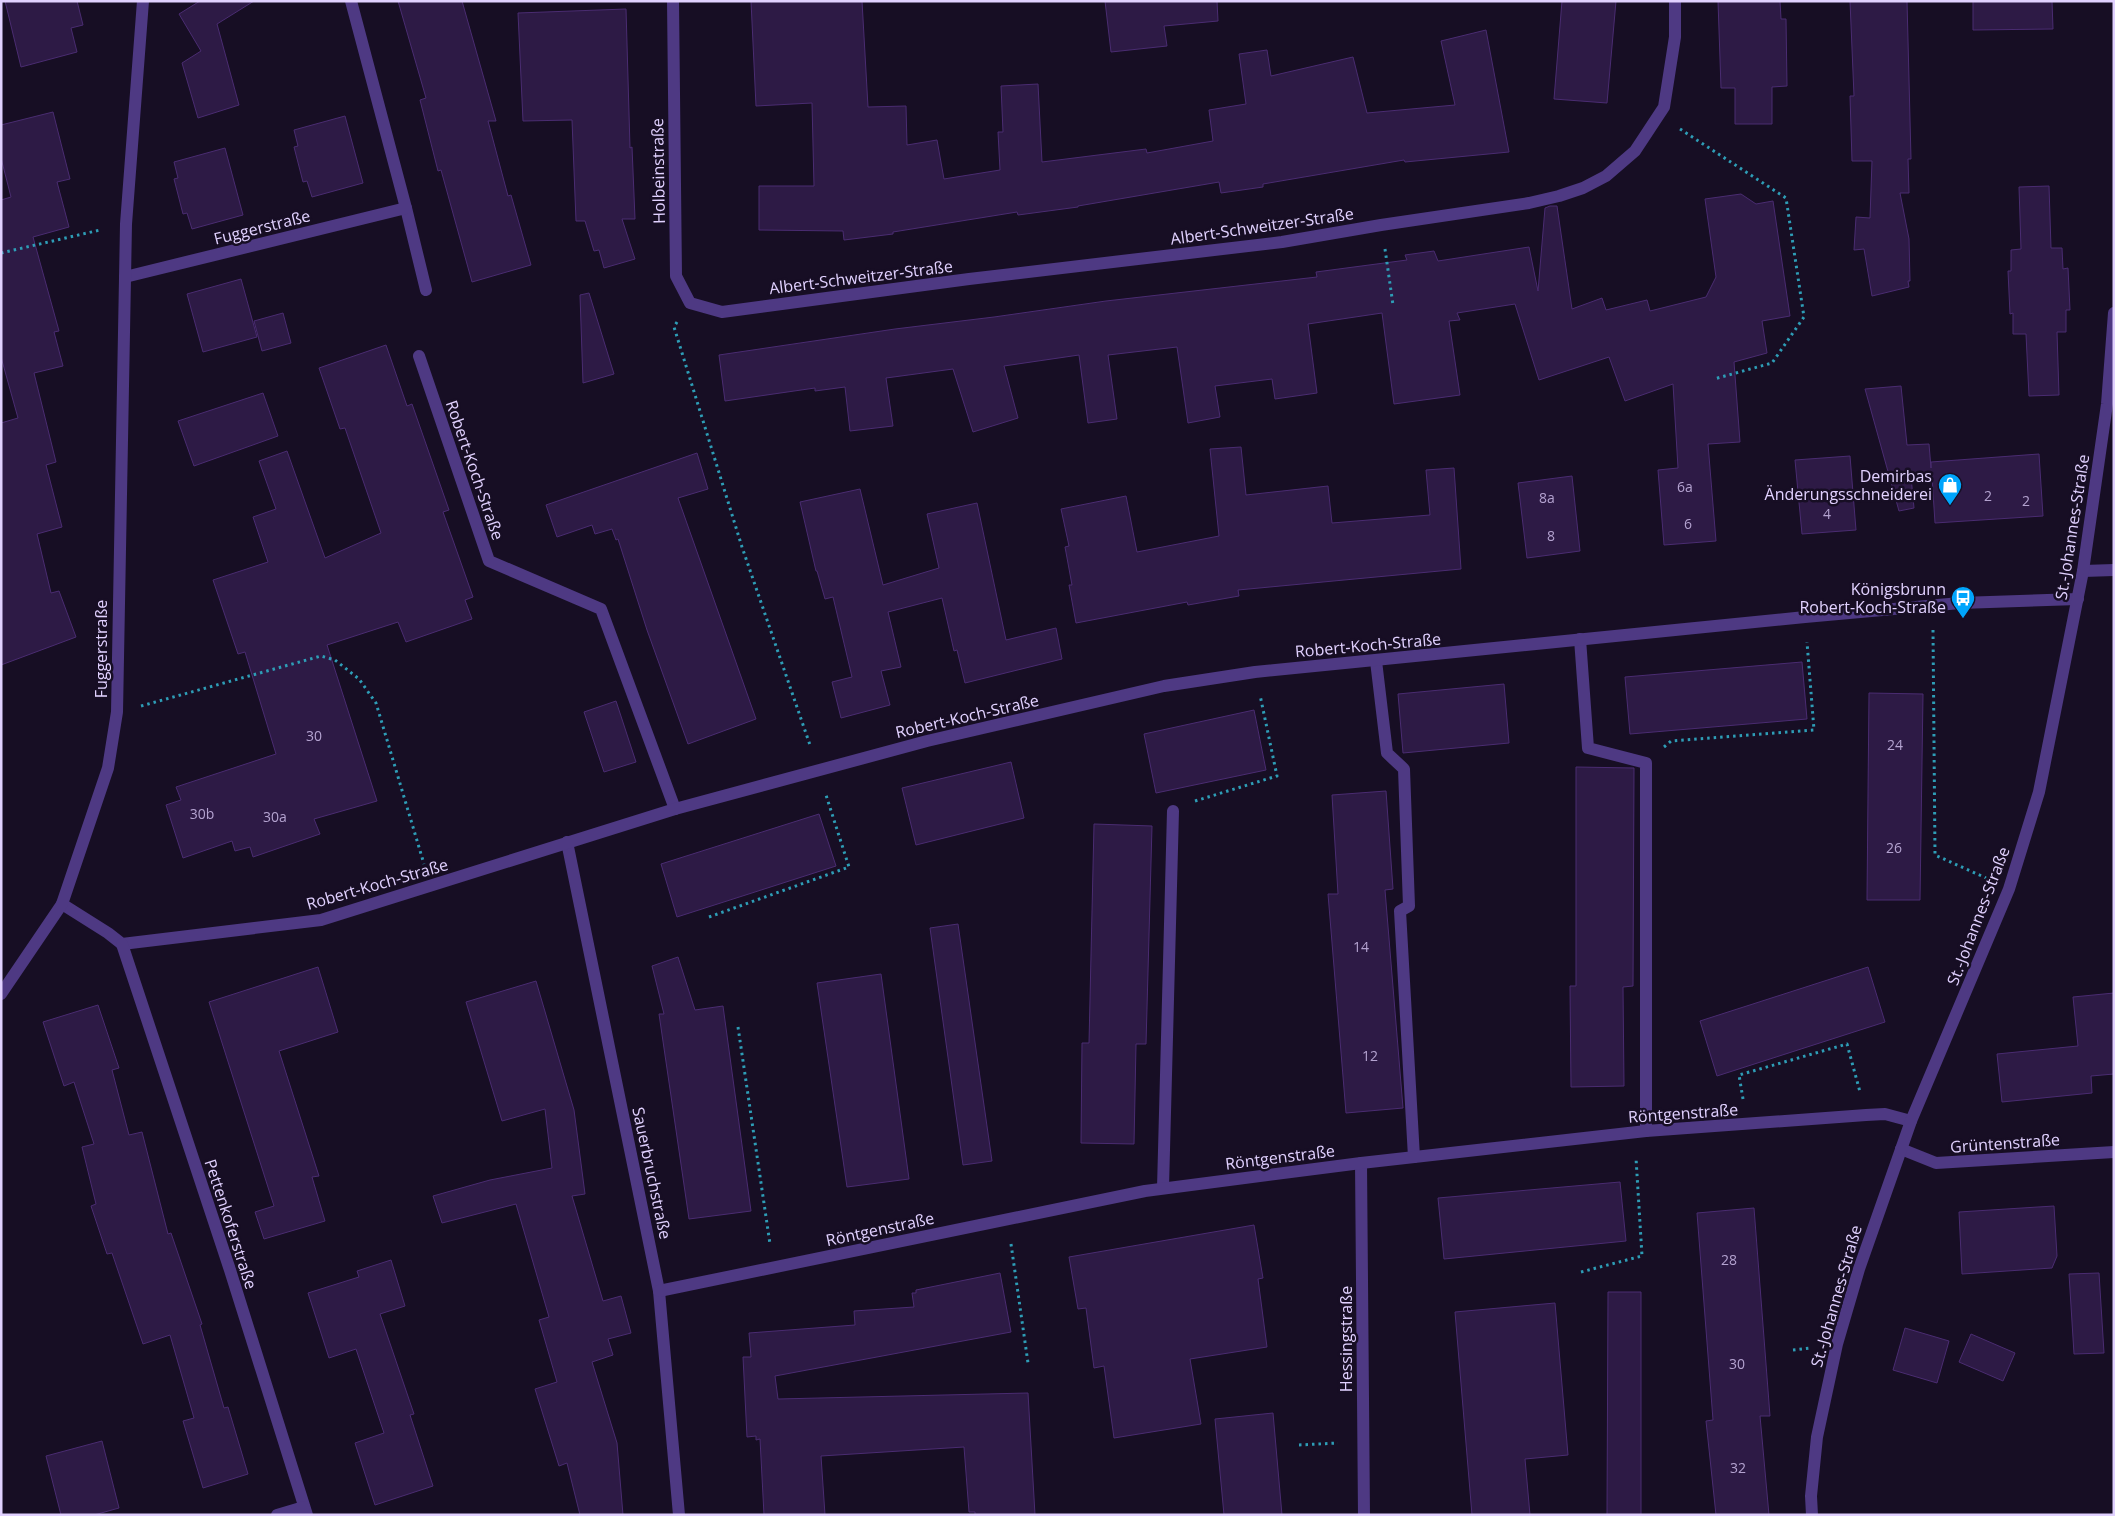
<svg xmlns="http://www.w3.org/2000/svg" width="2115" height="1516" font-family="'Open Sans',sans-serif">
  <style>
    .building { fill: #2d1a45; stroke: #4a2c71 }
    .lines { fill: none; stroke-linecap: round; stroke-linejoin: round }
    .path { stroke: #2e9db6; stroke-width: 3; stroke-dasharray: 2.5 4; stroke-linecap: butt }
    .minor { stroke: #4e3983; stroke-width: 12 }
    .labels { text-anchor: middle; stroke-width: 5; stroke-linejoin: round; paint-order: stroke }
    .number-label { font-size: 14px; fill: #b4a3d0 }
    .street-label { font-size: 16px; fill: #e1d1ff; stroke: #170e24 }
    .poi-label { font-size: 16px; fill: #e1d1ff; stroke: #170e24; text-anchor: end }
  </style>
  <rect width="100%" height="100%" fill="#170e24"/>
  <g class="building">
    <polygon points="5,1 77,1 83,25 71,28 77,52 21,67"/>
    <polygon points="200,1 254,1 217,24 239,105 198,118 182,63 201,51 179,14"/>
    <polygon points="398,1 462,1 496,121 488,121 508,196 511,195 531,265 472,282 441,170 438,171 420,100 426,98"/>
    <polygon points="751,1 862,1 868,107 906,106 907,145 937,140 944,179 1000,170 998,132 1003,132 1001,86 1038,84 1042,162 1146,149 1147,153 1213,141 1209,110 1246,104 1239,54 1267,50 1271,76 1353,57 1367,113 1455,105 1441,41 1486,30 1509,152 1405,162 1404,160 1263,184 1263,187 1221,193 1219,182 1078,206 1078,207 1018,215 1017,212 893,232 893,234 844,240 843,231 759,230 759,186 814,186 812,103 756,106"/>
    <polygon points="1105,1 1217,1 1218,21 1164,26 1167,46 1111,52"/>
    <polygon points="1562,1 1616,1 1607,103 1554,99"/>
    <polygon points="1718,1 1780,1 1781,19 1786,19 1787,86 1772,87 1772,124 1735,124 1735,88 1721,88"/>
    <polygon points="1850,1 1907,1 1911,159 1908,159 1909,193 1900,193 1909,239 1910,281 1908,281 1909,287 1872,296 1864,249 1854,250 1856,217 1870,218 1872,161 1852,161 1850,96 1854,96"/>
    <polygon points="1973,1 2052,1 2053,29 1973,30"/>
    <polygon points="626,9 630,148 632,147 635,219 622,219 635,259 604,268 599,250 594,251 585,221 576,221 572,120 523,121 518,13"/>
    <polygon points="53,112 70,179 57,182 69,227 33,237 59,331 54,332 63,366 34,373 56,462 46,465 62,527 37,534 51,593 59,591 76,637 1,665 1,423 18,418 1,357 1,200 11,197 1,158 1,125"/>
    <polygon points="345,116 363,183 312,197 307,181 303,182 294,147 298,146 294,130"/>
    <polygon points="225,148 243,215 192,229 187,213 183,214 174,179 178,178 174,162"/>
    <polygon points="2049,186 2051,248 2062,248 2063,269 2068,268 2070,310 2066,310 2066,332 2057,332 2059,395 2029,396 2026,334 2013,334 2013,313 2010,314 2008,271 2011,271 2011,250 2021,249 2019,187"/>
    <polygon points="1741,194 1756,204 1773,201 1790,316 1762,321 1767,353 1734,362 1740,442 1708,444 1716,541 1664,545 1658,470 1678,468 1673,384 1625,401 1609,357 1539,380 1515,304 1457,313 1460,320 1449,321 1460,395 1394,404 1382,313 1308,324 1317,393 1275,399 1272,379 1215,386 1220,417 1188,423 1177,347 1108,355 1117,419 1088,423 1079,355 1004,366 1018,418 973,432 953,369 886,378 893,426 850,431 845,387 815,391 815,388 725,401 719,355 895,329 994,317 1106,301 1317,277 1316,272 1407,260 1405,255 1434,251 1438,261 1529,247 1538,291 1545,208 1550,206 1557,206 1572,309 1602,298 1606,310 1647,300 1650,311 1706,297 1716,277 1705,199"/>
    <polygon points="241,279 257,337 203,352 187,294"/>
    <polygon points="589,293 614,374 583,383 580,295"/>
    <polygon points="283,313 291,343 262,351 254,321"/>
    <polygon points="386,345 407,406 412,404 449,510 443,512 473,597 465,600 472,619 406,642 398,622 327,645 377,801 314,819 320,834 253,857 250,847 235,851 232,841 183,858 166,805 181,800 176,787 276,754 245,652 238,654 213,580 268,562 253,517 276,509 259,461 287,451 325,558 381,533 345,428 340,429 319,368"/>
    <polygon points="1901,386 1907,445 1929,444 1931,468 1931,462 2039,454 2043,516 1935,523 1932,476 1911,477 1914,508 1899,511 1865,389"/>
    <polygon points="263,393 278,436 194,466 178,421"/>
    <polygon points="1241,447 1246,495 1328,486 1332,523 1430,515 1426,470 1454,468 1461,569 1238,590 1239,596 1188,605 1187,602 1076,623 1069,585 1072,585 1065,547 1069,546 1061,509 1126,496 1137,552 1219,536 1210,449"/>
    <polygon points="697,453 708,489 678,498 756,719 688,744 647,630 618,539 616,540 612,529 595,534 592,525 557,537 546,505"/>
    <polygon points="1850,456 1856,530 1802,534 1795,460"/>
    <polygon points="1572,476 1580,551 1527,558 1518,483"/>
    <polygon points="860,489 883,585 939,568 927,514 977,503 1006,640 1056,628 1062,659 965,683 957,650 954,651 942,598 888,612 901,667 881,671 890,705 841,718 832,682 852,677 833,597 825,599 817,571 816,571 800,502"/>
    <polygon points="1802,662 1807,719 1630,734 1625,677"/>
    <polygon points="1504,684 1509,743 1403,753 1398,694"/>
    <polygon points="1869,693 1923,694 1920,900 1867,900"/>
    <polygon points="616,701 636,762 604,772 584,712"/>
    <polygon points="1254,710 1266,770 1156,793 1144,734"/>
    <polygon points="1011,762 1024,818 916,845 902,788"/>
    <polygon points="1576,767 1634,768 1633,986 1623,987 1624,1086 1571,1087 1570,986 1576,986"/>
    <polygon points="1386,791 1393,889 1385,890 1403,1108 1346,1113 1328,894 1338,894 1332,795"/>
    <polygon points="819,814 836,866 677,917 661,864"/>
    <polygon points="1094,824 1152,826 1146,1044 1136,1044 1134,1144 1081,1143 1082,1043 1089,1043"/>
    <polygon points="958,924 992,1161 963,1165 930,928"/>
    <polygon points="678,957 695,1010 723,1006 751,1211 689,1219 659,1014 664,1014 652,966"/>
    <polygon points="318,967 338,1032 279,1051 319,1176 312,1177 325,1221 264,1239 255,1212 274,1206 209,1002"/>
    <polygon points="1868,967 1885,1022 1717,1076 1700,1021"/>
    <polygon points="881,974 909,1179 847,1187 817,983"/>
    <polygon points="536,981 574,1110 585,1194 572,1196 603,1301 621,1296 631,1333 608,1339 613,1355 592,1362 617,1443 623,1515 580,1515 567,1463 559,1466 535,1389 557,1382 539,1320 549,1317 516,1204 442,1223 433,1196 490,1180 552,1168 545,1109 502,1121 466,1002"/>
    <polygon points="2114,993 2114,1074 2091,1076 2092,1093 2002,1102 1997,1054 2078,1046 2073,997"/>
    <polygon points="98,1005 119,1068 112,1070 129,1135 142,1132 168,1234 171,1233 202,1324 200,1325 224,1408 228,1407 248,1474 203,1488 183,1421 194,1418 170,1335 143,1344 112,1253 107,1254 91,1206 96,1204 82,1147 94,1144 74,1082 64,1086 43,1022"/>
    <polygon points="1620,1182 1626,1241 1444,1259 1438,1198"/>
    <polygon points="2054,1206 2057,1256 2052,1268 1962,1274 1959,1212"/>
    <polygon points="1754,1208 1770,1416 1760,1416 1769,1515 1716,1515 1706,1421 1713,1420 1697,1213"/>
    <polygon points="1254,1225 1263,1278 1258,1279 1267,1347 1190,1359 1201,1424 1114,1438 1104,1366 1094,1368 1086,1308 1078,1309 1069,1257"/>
    <polygon points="391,1260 405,1306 380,1314 414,1414 410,1415 433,1486 375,1505 355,1443 384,1433 356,1349 329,1358 308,1293 359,1277 357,1271"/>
    <polygon points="1000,1273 1011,1332 775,1376 778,1399 1028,1393 1035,1515 975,1515 975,1512 969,1512 964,1447 821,1456 825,1515 764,1515 760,1439 756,1440 756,1436 747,1437 743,1357 751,1357 749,1333 855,1325 854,1311 914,1307 912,1293 916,1293 916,1290"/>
    <polygon points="2099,1273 2104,1353 2074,1354 2069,1274"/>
    <polygon points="1608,1292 1641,1292 1641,1515 1607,1515"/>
    <polygon points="1555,1303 1568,1455 1525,1459 1530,1515 1472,1515 1455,1312"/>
    <polygon points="1905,1328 1949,1341 1937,1383 1893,1370"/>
    <polygon points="1971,1334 2015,1353 2003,1381 1959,1362"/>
    <polygon points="1273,1413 1282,1515 1224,1515 1215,1419"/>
    <polygon points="102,1441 119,1508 94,1515 61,1515 46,1456"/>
  </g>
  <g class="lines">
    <g class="path">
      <polyline points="1680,129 1786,198 1804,317 1772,363 1714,379"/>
      <polyline points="1385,249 1393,305"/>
      <polyline points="1,253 100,230"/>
      <polyline points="677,322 674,327 742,547 811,748"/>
      <polyline points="1933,630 1935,855 1986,878"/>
      <polyline points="141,706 321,656 335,660 359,679 376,703 424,864"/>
      <polyline points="1664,747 1671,741 1814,730 1807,642"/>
      <polyline points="1195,801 1277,776 1260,695"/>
      <polyline points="709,917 849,867 826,795"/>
      <polyline points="738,1027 770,1244"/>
      <polyline points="1743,1099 1739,1075 1847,1044 1860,1092"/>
      <polyline points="1011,1244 1028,1363"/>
      <polyline points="1581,1272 1642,1256 1636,1158"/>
      <polyline points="1793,1350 1810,1348"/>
      <polyline points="1299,1445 1338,1443"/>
    </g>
    <g class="minor">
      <polyline points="673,1 676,276 690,303 722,312 969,279 1282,242 1381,225 1529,203 1559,196 1583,188 1606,176 1635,151 1664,107 1675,37 1675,1"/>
      <polyline points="406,208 426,290"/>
      <polyline points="125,277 406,208 351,1"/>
      <polyline points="419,356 489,561 601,609 675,809"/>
      <polyline points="2083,571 2114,570"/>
      <polyline points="1580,639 1588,748 1646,763 1646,1131"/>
      <polyline points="1376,661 1387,753 1404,769 1409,906 1400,911 1414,1157"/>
      <polyline points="567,842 659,1291 679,1515"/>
      <polyline points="62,904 108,933 122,944 321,920 675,809 927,741 1164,686 1255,672 1805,617 1960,603 2078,599"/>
      <polyline points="122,944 230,1270 307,1515"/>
      <polyline points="1,994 62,904 108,768 117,712 126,224 143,1"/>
      <polyline points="1901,1149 1936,1163 2114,1152"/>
      <polyline points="1361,1163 1364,1515"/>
      <polyline points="1163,1188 1173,811"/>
      <polyline points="659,1291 1145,1191 1361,1163 1646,1131 1866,1115 1885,1114 1911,1121"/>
      <polyline points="277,1515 304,1507"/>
      <polyline points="1812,1515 1811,1496 1817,1437 1837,1344 1859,1269 1911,1121 2009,889 2039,792 2083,571 2107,404 2114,313"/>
    </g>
  </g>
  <defs>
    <g id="shop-pin" transform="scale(1.25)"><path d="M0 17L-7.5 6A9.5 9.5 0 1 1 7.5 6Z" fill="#00a5fc" stroke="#170e24"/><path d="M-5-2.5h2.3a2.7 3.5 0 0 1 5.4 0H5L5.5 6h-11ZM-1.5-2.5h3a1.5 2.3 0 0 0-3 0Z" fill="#fff"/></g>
    <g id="bus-pin" transform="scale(1.25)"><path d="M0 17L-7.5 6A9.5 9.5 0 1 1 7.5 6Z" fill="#00a5fc" stroke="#170e24"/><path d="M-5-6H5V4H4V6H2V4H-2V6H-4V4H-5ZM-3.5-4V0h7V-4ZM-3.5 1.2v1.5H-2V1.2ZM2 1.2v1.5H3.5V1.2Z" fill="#fff"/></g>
  </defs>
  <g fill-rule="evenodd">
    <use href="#shop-pin" x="1950" y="485"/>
    <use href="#bus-pin" x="1963" y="598"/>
  </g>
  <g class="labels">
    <g class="number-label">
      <text x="1685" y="492">6a</text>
      <text x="1988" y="501">2</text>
      <text x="1547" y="503">8a</text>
      <text x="2026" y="506">2</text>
      <text x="1827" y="519">4</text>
      <text x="1688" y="529">6</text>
      <text x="1551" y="541">8</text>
      <text x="314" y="741">30</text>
      <text x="1895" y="750">24</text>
      <text x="202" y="819">30b</text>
      <text x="275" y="822">30a</text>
      <text x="1894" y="853">26</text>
      <text x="1361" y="952">14</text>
      <text x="1370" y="1061">12</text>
      <text x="1729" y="1265">28</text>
      <text x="1737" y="1369">30</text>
      <text x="1738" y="1473">32</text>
    </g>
    <g class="street-label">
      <text transform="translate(658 171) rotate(-91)" y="6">Holbeinstraße</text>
      <text transform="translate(1262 226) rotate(-8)" y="6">Albert-Schweitzer-Straße</text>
      <text transform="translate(262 227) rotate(-14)" y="6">Fuggerstraße</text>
      <text transform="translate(861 277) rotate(-7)" y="6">Albert-Schweitzer-Straße</text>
      <text transform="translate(475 470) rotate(71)" y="6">Robert-Koch-Straße</text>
      <text transform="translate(2072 527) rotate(-81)" y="6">St.-Johannes-Straße</text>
      <text transform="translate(1368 645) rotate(-5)" y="6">Robert-Koch-Straße</text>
      <text transform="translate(101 649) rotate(-90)" y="6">Fuggerstraße</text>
      <text transform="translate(967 716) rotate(-13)" y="6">Robert-Koch-Straße</text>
      <text transform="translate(377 884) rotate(-16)" y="6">Robert-Koch-Straße</text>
      <text transform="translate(1978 916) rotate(-69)" y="6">St.-Johannes-Straße</text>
      <text transform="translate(1683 1113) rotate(-4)" y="6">Röntgenstraße</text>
      <text transform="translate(2005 1143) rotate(-4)" y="6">Grüntenstraße</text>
      <text transform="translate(1280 1157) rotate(-7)" y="6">Röntgenstraße</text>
      <text transform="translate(652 1173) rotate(78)" y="6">Sauerbruchstraße</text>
      <text transform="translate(231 1224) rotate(72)" y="6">Pettenkoferstraße</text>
      <text transform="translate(880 1229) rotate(-12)" y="6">Röntgenstraße</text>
      <text transform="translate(1836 1296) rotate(-74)" y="6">St.-Johannes-Straße</text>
      <text transform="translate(1346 1339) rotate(-90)" y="6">Hessingstraße</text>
    </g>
    <g class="poi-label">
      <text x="1932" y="482">Demirbas<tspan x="1932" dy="18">Änderungsschneiderei</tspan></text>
      <text x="1946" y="595">Königsbrunn<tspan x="1946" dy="18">Robert-Koch-Straße</tspan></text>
    </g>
  </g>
  <rect width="2115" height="1516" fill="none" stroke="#e1d1ff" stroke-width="5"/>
</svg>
